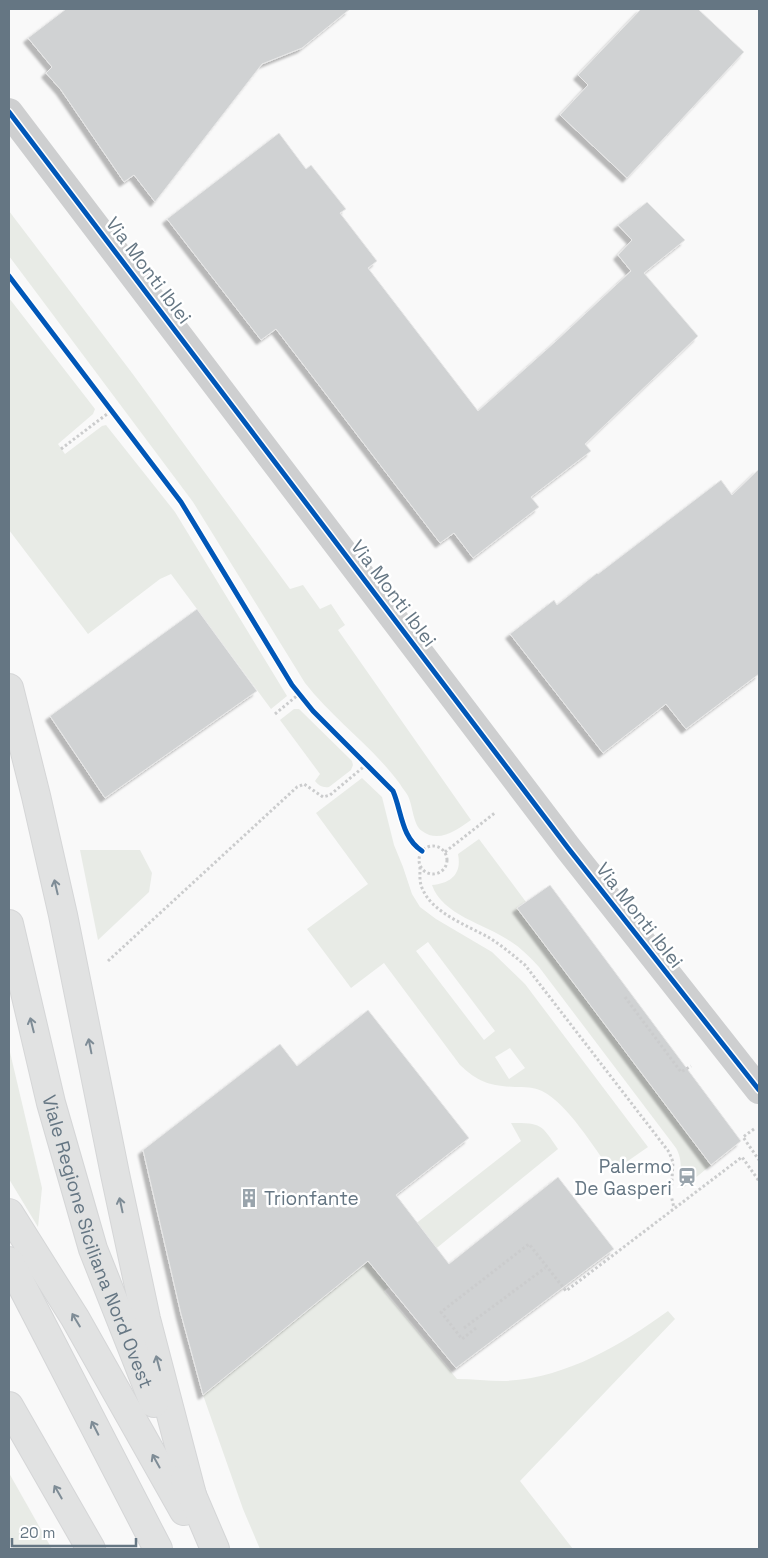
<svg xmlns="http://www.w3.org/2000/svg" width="768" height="1558" font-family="'Space Grotesk',sans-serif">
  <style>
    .green { fill: #e8ebe6; fill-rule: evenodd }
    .building { fill: #d0d2d3; stroke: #e8e8e8; filter: url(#shadow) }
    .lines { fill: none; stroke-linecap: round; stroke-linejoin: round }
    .secondary-casing { stroke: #d5d6d7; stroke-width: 30 }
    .primary-casing { stroke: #d5d6d7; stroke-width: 30 }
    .path { stroke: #cbcccd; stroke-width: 3; stroke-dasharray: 2.5 2.5; stroke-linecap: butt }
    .street { stroke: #cecfd0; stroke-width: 28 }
    .secondary { stroke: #e1e2e2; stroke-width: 28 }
    .primary { stroke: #e1e2e2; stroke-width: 28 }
    .cycleway-casing { stroke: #fff; stroke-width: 8 }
    .cycleway { stroke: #0057b8; stroke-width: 5 }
    .oneway { stroke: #7e8c96 }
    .labels { text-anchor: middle; stroke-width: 5; stroke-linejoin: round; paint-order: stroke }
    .street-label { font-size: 19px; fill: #657683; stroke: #fff }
    .poi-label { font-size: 19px; fill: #657683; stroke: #fff; text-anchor: end }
  </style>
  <defs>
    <filter id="shadow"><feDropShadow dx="-4.5" dy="4.5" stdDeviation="1" flood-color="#0004"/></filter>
  </defs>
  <rect width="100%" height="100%" fill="#f9f9f9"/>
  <g class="green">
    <path d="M 9,211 L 132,373 L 290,589 L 303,585 L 320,609 L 331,604 L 345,625 L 338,630 L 471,820 C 458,829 439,844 422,831 C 413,825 413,806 408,796 C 406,792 402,788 400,784 C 372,746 333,719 305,683 L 193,502 L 9,256 Z"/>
    <polygon points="9,298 95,409 93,414 58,444 65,454 102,426 106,425 175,512 287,696 271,709 171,574 160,579 88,634 9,530"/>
    <path d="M 294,709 L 299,709 L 352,761 L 353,765 L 351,770 L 329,787 C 323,788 319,786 315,781 L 320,774 L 280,720 Z"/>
    <path d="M 362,778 L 382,797 L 394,845 L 403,867 L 412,894 L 420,907 L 436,919 L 492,952 L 525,984 L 648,1147 L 612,1172 C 594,1148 568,1104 542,1091 C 534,1087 524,1087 515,1087 C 490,1086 478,1082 460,1065 L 384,963 L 351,988 L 307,929 L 368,884 L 316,813 ZM 428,942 L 495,1031 L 484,1040 L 416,951 ZM 510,1048 L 525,1068 L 509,1079 L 495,1057 Z"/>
    <path d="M 479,839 L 526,902 L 518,909 L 711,1165 L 682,1189 C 679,1174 684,1162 676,1148 L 539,967 C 530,957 521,948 510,941 C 485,924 442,915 432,885 C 451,883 462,874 458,854 Z"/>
    <polygon points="80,850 140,850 152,873 149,892 98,940"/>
    <polygon points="9,1048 42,1188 38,1227 9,1179"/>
    <path d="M 511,1123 C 542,1123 541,1124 558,1149 L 384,1291 L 457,1379 C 472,1379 488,1381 503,1381 C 564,1379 620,1346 668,1311 L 675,1319 L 520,1481 L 573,1549 L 260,1549 L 243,1509 L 203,1395 L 363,1265 L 521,1141 Z"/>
    <polygon points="9,1473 52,1549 14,1549 9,1540"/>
  </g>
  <g class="building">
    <polygon points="66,9 350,9 302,48 262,64 155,202 134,175 124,182 61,90 46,73 52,67 28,38"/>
    <polygon points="641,9 698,9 744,52 627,178 560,115 588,85 578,75"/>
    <polygon points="279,133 306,169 311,165 346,209 340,213 377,261 368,268 478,411 555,342 631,271 618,255 632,240 618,225 647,202 685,240 644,273 698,336 585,444 591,451 531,497 539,507 473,558 454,533 440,543 276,329 261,340 167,219"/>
    <polygon points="759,469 759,674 686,729 666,704 603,753 510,634 554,600 557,605 597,573 598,574 721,480 732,495"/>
    <polygon points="197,609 257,691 105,798 50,716"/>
    <polygon points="550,885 741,1141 711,1165 517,908"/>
    <polygon points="368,1010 469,1138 396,1195 449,1264 558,1177 614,1249 456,1368 368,1261 203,1395 181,1314 143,1150 280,1044 297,1066"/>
  </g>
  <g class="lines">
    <g class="secondary-casing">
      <g id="secondary">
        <polyline points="9,688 36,796 63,915 115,1174 146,1319 192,1495"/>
        <path id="s1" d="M 9,924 L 51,1103 L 93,1249 L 154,1403"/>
        <polyline points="9,1213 75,1318 184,1511"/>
        <polyline points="185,1479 215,1549"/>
      </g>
    </g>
    <g class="primary-casing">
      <g id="primary">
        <polyline points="9,1261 158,1549"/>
        <polyline points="9,1406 91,1549"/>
      </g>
    </g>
    <g class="path">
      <polyline points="61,449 111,411"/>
      <polyline points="275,714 299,694"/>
      <circle cx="433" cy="860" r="14"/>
      <polyline points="445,852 496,812"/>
      <path d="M 420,867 C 420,875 419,883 423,890 C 433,913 468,926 488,937 C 501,945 513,955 525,965 L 669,1152 L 673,1162 L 671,1195 L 674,1208"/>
      <polyline points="108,961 297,787 304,784 323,797 330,795 367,764"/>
      <polyline points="625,997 681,1072 691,1066"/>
      <polyline points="754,1129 743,1137 759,1160"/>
      <polyline points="464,1328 545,1268"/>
      <polyline points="476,1328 462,1339 441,1312 529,1244 566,1291 742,1157 759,1181"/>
    </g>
    <polyline class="street" points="9,112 568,848 759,1090"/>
    <use href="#secondary" class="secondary"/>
    <use href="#primary" class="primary"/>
    <g class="cycleway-casing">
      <g id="cycleway">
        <polyline points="9,112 568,848 759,1090"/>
        <path d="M 9,276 L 181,502 L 292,685 L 313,711 L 393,791 C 402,812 401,837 422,851"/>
      </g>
    </g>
    <use href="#cycleway" class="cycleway"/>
  </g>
  <defs><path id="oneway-shaft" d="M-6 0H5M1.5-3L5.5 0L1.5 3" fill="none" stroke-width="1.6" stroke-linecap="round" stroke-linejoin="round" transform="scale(1.25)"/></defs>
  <g class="oneway">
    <use href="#oneway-shaft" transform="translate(56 887) rotate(-103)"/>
    <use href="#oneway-shaft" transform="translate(32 1025) rotate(-104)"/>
    <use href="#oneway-shaft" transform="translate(90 1046) rotate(-101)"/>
    <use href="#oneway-shaft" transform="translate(121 1205) rotate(-102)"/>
    <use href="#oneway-shaft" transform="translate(76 1320) rotate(-121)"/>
    <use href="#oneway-shaft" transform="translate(158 1363) rotate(-105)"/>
    <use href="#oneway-shaft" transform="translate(95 1428) rotate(-117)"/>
    <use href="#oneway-shaft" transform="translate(156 1461) rotate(-119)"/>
    <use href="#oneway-shaft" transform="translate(58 1492) rotate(-120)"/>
  </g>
  <defs>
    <g id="station-bare" transform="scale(1.5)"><path d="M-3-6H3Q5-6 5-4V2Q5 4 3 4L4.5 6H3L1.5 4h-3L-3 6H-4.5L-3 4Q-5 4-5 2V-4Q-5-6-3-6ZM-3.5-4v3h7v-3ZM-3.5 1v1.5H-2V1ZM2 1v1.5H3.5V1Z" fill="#99a4ac" stroke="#fff" stroke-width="2.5" paint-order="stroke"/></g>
    <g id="building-bare" transform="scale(1.5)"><path d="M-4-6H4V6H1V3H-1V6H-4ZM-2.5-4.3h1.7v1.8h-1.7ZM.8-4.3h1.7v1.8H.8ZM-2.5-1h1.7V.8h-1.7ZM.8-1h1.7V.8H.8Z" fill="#99a4ac" stroke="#fff" stroke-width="2.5" paint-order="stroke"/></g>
  </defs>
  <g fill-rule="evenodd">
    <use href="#station-bare" x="687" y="1177"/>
    <use href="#building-bare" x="249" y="1198"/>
  </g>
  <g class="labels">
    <g class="street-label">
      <text transform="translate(149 270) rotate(53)" y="7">Via Monti Iblei</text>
      <text transform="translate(394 593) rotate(53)" y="7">Via Monti Iblei</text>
      <text transform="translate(640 915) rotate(52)" y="7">Via Monti Iblei</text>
      <text dy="7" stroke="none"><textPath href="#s1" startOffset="330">Viale Regione Siciliana Nord Ovest</textPath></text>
    </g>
    <g class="poi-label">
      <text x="672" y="1173">Palermo<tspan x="672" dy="22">De Gasperi</tspan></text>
      <text x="264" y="1205" text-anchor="start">Trionfante</text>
    </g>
  </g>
  <rect width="768" height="1558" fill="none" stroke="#657683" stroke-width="20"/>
  <path d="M12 1538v8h124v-8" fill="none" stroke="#657683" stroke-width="2.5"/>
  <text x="20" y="1538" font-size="15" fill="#657683" stroke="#ffffff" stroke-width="4" paint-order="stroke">20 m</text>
</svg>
